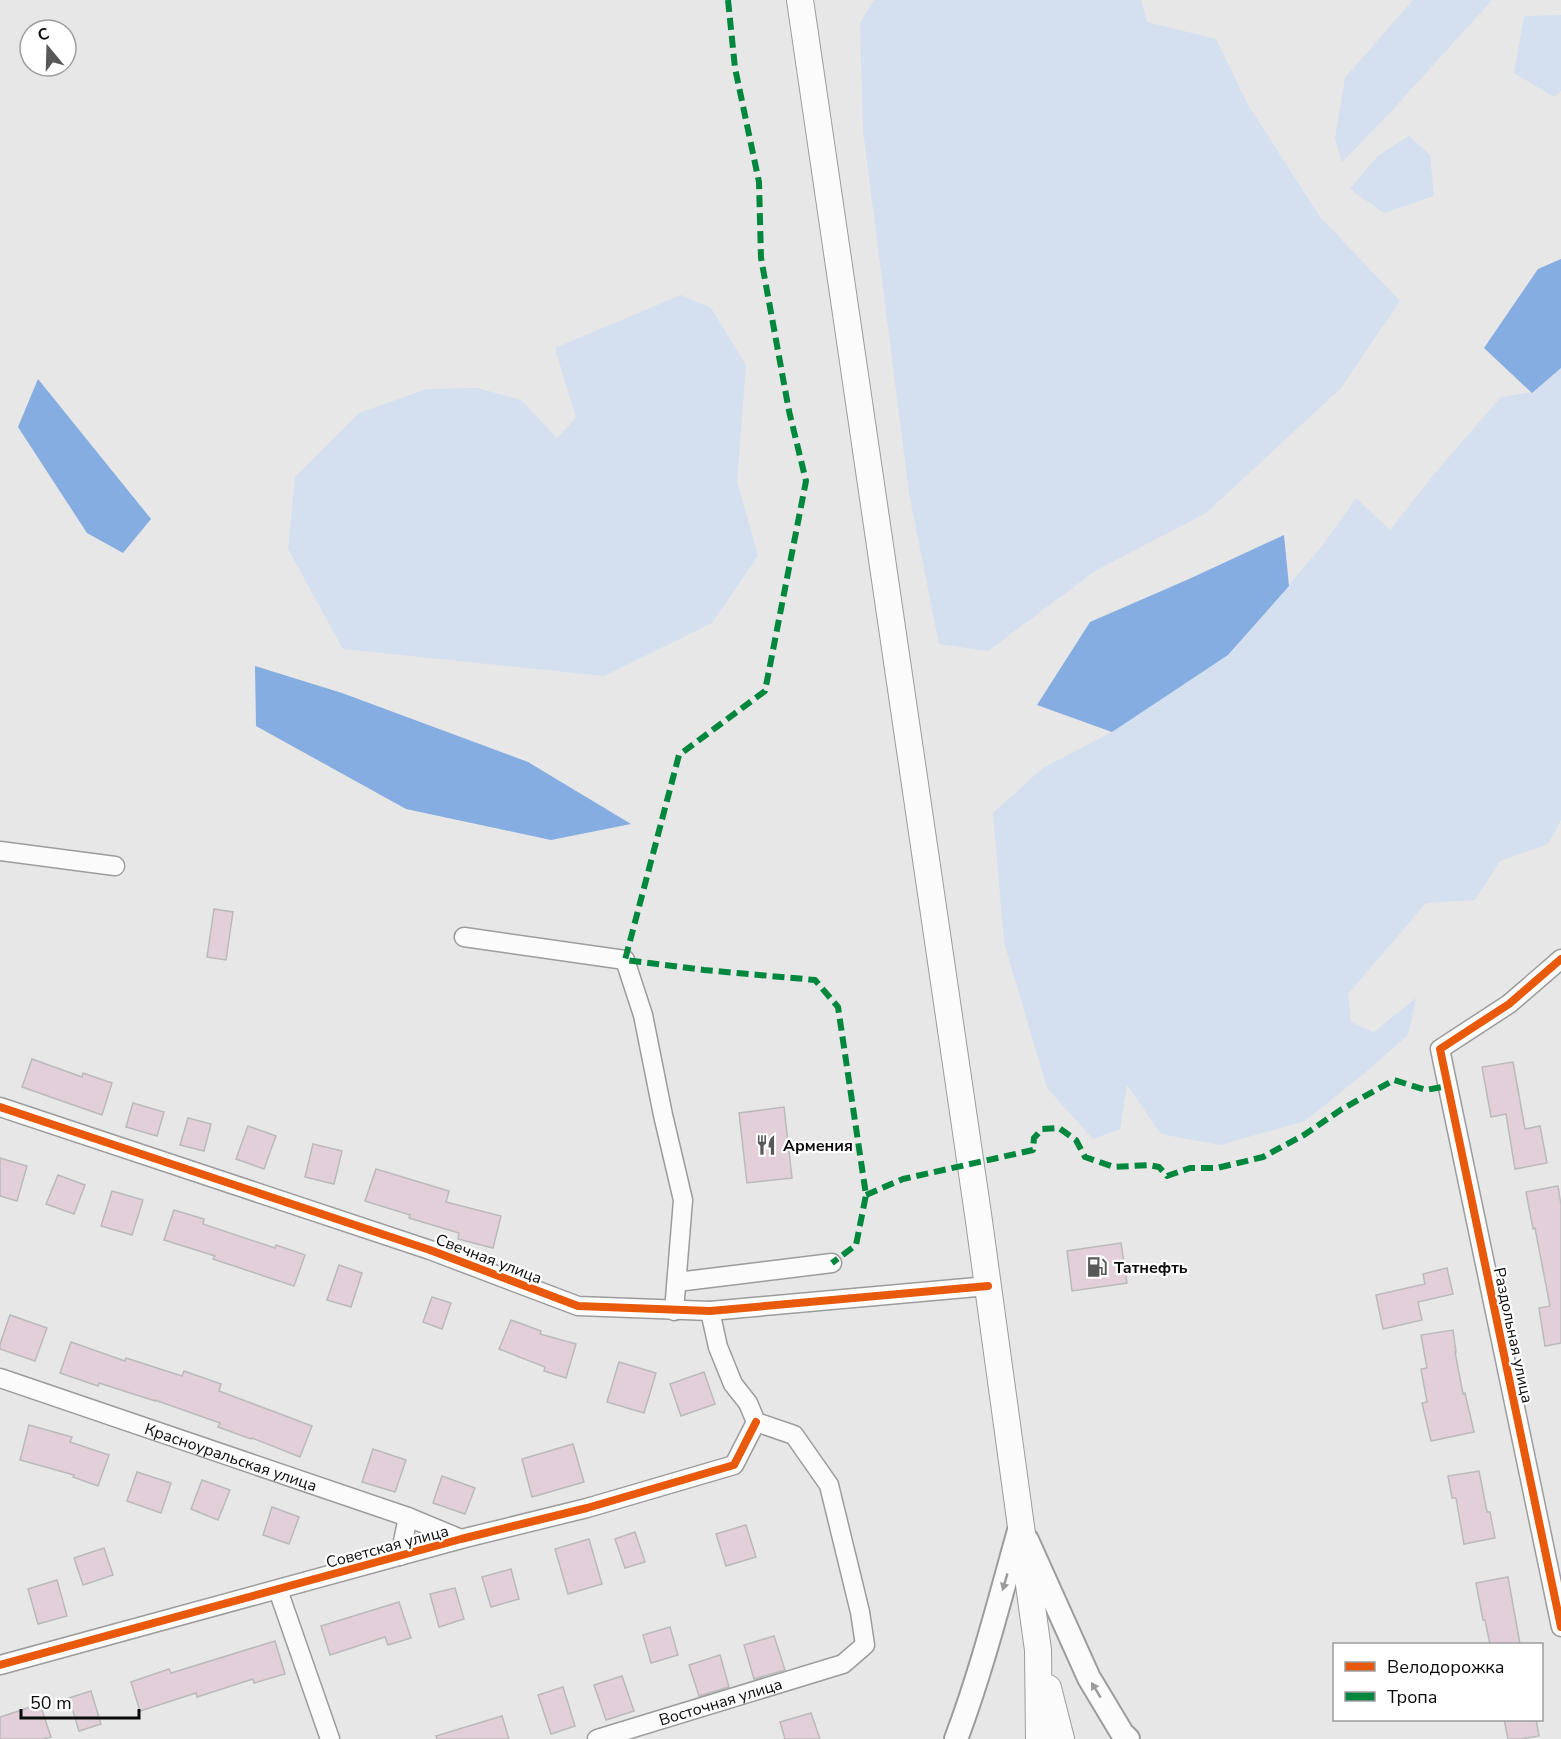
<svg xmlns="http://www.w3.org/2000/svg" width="1561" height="1739" font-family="'Nunito Sans',sans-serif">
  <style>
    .green { fill: #d4dfef }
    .water { fill: #85ade1 }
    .building { fill: #e2cfd9; stroke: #bbbabb; stroke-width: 1.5 }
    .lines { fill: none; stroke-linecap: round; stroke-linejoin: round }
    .minor-casing { stroke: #9c9c9c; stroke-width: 21 }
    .major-casing { stroke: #9c9c9c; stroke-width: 26 }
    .highway-casing { stroke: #9c9c9c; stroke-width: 28 }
    .minor { stroke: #fbfbfb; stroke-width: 18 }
    .major { stroke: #fbfbfb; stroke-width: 22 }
    .highway { stroke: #fbfbfb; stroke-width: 26 }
    .quiet { stroke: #00873e; stroke-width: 6; stroke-dasharray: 12 6; stroke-linecap: butt }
    .cycleway-casing { stroke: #fff; stroke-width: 11 }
    .cycleway { stroke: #e8590c; stroke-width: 8 }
    .oneway { fill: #9b9b9b }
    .labels { text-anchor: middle; stroke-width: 4.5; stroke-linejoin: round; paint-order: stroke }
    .poi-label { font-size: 16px; font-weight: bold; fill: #0b0b0c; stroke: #fff; text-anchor: start }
    .street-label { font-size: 16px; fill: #0b0b0c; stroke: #fff }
  </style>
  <rect width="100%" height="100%" fill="#e7e7e7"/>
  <g class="green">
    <polygon points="874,0 1141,0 1147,22 1216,39 1247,103 1320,217 1400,301 1341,388 1206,513 1095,571 988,651 939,644 909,493 863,130 860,23"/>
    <polygon points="1413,0 1492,0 1386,117 1342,162 1335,138 1345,78"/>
    <polygon points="1561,15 1561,91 1554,97 1514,73 1524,16"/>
    <polygon points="1409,136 1430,155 1434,196 1384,213 1350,189 1378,156"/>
    <polygon points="681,295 711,308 746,365 737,481 758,556 712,623 604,676 343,649 288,549 295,477 359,413 427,389 477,388 521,400 557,438 576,418 555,348"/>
    <polygon points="1561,368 1561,820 1548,844 1500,861 1475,900 1426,903 1348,994 1351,1022 1374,1032 1416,998 1408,1035 1361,1076 1305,1121 1220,1145 1161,1134 1127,1085 1120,1129 1093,1139 1047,1088 1004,942 993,813 1043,768 1112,732 1228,655 1323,545 1356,498 1390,530 1435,473 1501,397 1532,392"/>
  </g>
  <g class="water">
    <polygon points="1561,259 1561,368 1532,393 1484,348 1538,269"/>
    <polygon points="38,379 151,519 123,553 87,533 18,427"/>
    <polygon points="1284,535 1289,586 1228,655 1112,732 1037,705 1090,622 1189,579"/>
    <polygon points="255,666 342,693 528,762 631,824 551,840 406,809 256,726"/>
  </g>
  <g class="building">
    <polygon points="214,909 233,912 226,960 207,957"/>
    <polygon points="32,1059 82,1077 83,1073 112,1083 102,1115 22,1087"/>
    <polygon points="1513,1062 1525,1129 1540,1126 1547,1163 1515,1169 1506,1114 1491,1117 1482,1067"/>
    <polygon points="133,1103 164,1112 157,1136 126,1127"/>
    <polygon points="784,1107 792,1178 747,1183 739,1113"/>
    <polygon points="188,1118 211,1124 204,1151 180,1145"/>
    <polygon points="248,1126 276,1136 264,1169 236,1159"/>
    <polygon points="313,1144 342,1151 334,1184 305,1177"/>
    <polygon points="0,1158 27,1166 17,1201 0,1196"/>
    <polygon points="376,1169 449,1191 446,1202 501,1216 493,1248 458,1239 459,1233 409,1218 410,1215 365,1201"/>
    <polygon points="58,1175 85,1185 74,1214 46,1204"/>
    <polygon points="1558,1186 1561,1205 1561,1343 1545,1346 1539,1308 1550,1306 1535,1228 1533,1229 1526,1192"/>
    <polygon points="112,1191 143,1200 132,1235 101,1226"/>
    <polygon points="174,1210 204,1219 203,1224 275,1248 276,1245 305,1255 294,1286 213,1259 215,1256 164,1240"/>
    <polygon points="1121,1243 1127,1283 1072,1291 1067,1251"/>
    <polygon points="339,1265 362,1273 351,1307 327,1300"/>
    <polygon points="1447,1268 1453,1294 1418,1302 1422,1320 1383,1329 1376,1295 1425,1284 1423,1274"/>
    <polygon points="432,1297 451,1303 442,1329 423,1322"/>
    <polygon points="10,1315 47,1328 35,1361 0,1349 0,1344"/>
    <polygon points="511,1320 541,1331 540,1334 576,1344 566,1378 544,1371 545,1367 499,1349"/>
    <polygon points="1453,1330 1456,1352 1455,1352 1463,1394 1465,1393 1474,1432 1431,1441 1422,1403 1427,1402 1421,1369 1427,1368 1421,1335"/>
    <polygon points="71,1342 125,1361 126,1358 182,1376 184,1371 221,1384 219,1391 312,1426 300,1457 252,1438 251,1439 218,1427 220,1423 155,1400 155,1401 99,1383 98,1386 60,1373"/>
    <polygon points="619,1362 656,1373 644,1413 607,1402"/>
    <polygon points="704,1372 715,1404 681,1416 670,1384"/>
    <polygon points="29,1425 72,1437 70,1442 109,1455 98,1486 73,1477 74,1475 20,1460"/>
    <polygon points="573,1444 584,1482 532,1497 522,1459"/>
    <polygon points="373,1449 406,1460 395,1492 362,1482"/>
    <polygon points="1479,1471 1487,1512 1490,1512 1495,1538 1464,1544 1456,1498 1452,1498 1448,1476"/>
    <polygon points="137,1472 171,1483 161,1513 127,1501"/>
    <polygon points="442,1476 475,1488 465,1514 433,1503"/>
    <polygon points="202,1480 230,1490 218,1520 191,1509"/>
    <polygon points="272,1507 299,1517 289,1544 263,1535"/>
    <polygon points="746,1525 756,1557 726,1566 716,1534"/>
    <polygon points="635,1532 645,1562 625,1568 615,1539"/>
    <polygon points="589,1539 602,1584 568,1594 555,1549"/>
    <polygon points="104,1548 113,1575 83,1585 74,1558"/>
    <polygon points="511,1569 519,1599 491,1607 482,1577"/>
    <polygon points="1508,1577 1520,1644 1490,1644 1485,1620 1483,1620 1476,1583"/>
    <polygon points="57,1580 67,1616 38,1624 28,1589"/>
    <polygon points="455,1588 464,1619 439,1627 430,1594"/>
    <polygon points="399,1602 411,1638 388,1645 385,1637 330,1655 321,1626"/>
    <polygon points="670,1627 678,1655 651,1663 643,1635"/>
    <polygon points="774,1636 785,1670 754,1679 744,1645"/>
    <polygon points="275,1641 285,1674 254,1683 253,1679 197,1697 196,1693 140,1711 131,1682 169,1669 171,1673"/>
    <polygon points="720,1655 729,1687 699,1696 689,1665"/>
    <polygon points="622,1676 634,1711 606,1720 594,1685"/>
    <polygon points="563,1687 575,1726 551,1734 538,1695"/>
    <polygon points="91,1691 101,1724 79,1731 69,1698"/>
    <polygon points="40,1704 51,1737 43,1739 0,1739 0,1717"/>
    <polygon points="811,1713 820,1739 785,1739 780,1722"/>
    <polygon points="502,1716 509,1739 437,1739 436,1736"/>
    <polygon points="1504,1719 1536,1719 1539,1736 1521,1739 1508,1739"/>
  </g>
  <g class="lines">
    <g class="minor-casing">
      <g id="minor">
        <polyline points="0,851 115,866"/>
        <polyline points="464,937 625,960 643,1015 663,1115 683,1200 674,1311"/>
        <polyline points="1561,959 1509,1004 1440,1049 1561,1627"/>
        <polyline points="0,1107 430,1250 578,1306 710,1311 988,1286"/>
        <polyline points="677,1282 832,1263"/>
        <path id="s1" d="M 0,1378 L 408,1517 L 461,1539"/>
        <polyline points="400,1556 408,1517"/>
        <polyline points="278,1590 330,1739"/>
        <polyline points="0,1665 461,1539 587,1508 734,1465 756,1422"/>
        <path id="s2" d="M 597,1739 L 843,1664 L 865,1645 L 860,1612 L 829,1485 L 794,1435 L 756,1422 L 748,1403 L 733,1384 L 718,1347 L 710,1311"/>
      </g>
    </g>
    <g class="major-casing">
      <g id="major">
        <polyline points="1027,1540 1089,1678 1122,1733 1128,1739"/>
        <path d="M 956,1739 C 982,1670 1000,1598 1020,1527"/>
      </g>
    </g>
    <g class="highway-casing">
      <g id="highway">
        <polyline points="800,0 978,1214 1038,1650 1039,1739"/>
        <polyline points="1048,1688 1061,1739"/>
      </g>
    </g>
    <use href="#minor" class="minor"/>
    <use href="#major" class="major"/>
    <use href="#highway" class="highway"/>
    <g class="quiet">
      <polyline points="728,0 735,68 759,182 761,258 789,411 806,481 765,691 679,755 625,960 704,970 815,980 838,1007 866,1195 856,1245 832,1263"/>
      <polyline points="866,1195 903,1179 1033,1150 1034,1138 1042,1129 1059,1128 1076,1140 1085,1157 1114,1167 1149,1165 1159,1167 1167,1176 1190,1168 1217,1168 1263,1157 1304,1135 1342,1109 1394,1080 1426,1090 1447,1086"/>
    </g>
    <g class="cycleway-casing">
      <g id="cycleway">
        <polyline points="1561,959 1509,1004 1440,1049 1561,1627"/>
        <polyline points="0,1107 430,1250 578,1306 710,1311 988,1286"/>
        <polyline points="0,1665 461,1539 587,1508 734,1465 756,1422"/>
      </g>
    </g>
    <use href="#cycleway" class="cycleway"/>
  </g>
  <defs><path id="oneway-solid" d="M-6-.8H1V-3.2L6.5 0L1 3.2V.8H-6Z" transform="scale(1.5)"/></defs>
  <g class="oneway">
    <use href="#oneway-solid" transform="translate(1005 1582) rotate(106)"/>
    <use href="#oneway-solid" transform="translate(1096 1690) rotate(-121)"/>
  </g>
  <defs>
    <g id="restaurant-bare" transform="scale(1.62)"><path d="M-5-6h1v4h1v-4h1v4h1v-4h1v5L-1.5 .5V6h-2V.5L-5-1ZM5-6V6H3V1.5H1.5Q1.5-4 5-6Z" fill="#585859" stroke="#fff" stroke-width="2.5" paint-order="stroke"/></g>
    <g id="fuel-bare" transform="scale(1.62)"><path d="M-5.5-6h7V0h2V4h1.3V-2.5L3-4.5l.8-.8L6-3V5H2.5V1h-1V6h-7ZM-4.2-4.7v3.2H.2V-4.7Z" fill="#585859" stroke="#fff" stroke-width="2.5" paint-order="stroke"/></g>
  </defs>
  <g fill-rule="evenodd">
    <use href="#restaurant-bare" x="766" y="1145"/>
    <use href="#fuel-bare" x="1097" y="1267"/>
  </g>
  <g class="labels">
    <g class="poi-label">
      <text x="783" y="1151">Армения</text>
      <text x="1114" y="1273">Татнефть</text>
    </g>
    <g class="street-label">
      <text transform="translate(489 1258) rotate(21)" y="6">Свечная улица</text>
      <text transform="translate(1514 1335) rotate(78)" y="6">Раздольная улица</text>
      <text dy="6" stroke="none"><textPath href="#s1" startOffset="244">Красноуральская улица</textPath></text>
      <text transform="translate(387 1546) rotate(-15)" y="6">Советская улица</text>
      <text dy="6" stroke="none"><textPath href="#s2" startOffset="129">Восточная улица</textPath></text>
    </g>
  </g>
  <rect x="1333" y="1643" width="210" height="78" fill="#ffffff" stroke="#9d9d9e" stroke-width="1.5"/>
  <rect x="1345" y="1662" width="30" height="9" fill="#e8590c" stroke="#9d9d9e" stroke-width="1.5"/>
  <text x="1387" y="1673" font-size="18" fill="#0b0b0c">Велодорожка</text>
  <rect x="1345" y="1692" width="30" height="9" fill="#00873e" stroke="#9d9d9e" stroke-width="1.5"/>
  <text x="1387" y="1703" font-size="18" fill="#0b0b0c">Тропа</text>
  <g transform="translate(48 48) rotate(341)"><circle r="28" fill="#ffffff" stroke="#9d9d9e" stroke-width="1.5"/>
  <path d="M0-4.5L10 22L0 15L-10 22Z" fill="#585859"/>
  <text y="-9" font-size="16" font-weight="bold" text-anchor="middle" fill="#0b0b0c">С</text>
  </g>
  <path d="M21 1709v9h118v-9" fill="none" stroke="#0b0b0c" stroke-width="3"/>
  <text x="30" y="1709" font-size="18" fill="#0b0b0c" stroke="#ffffff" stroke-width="4.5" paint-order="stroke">50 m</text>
</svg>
